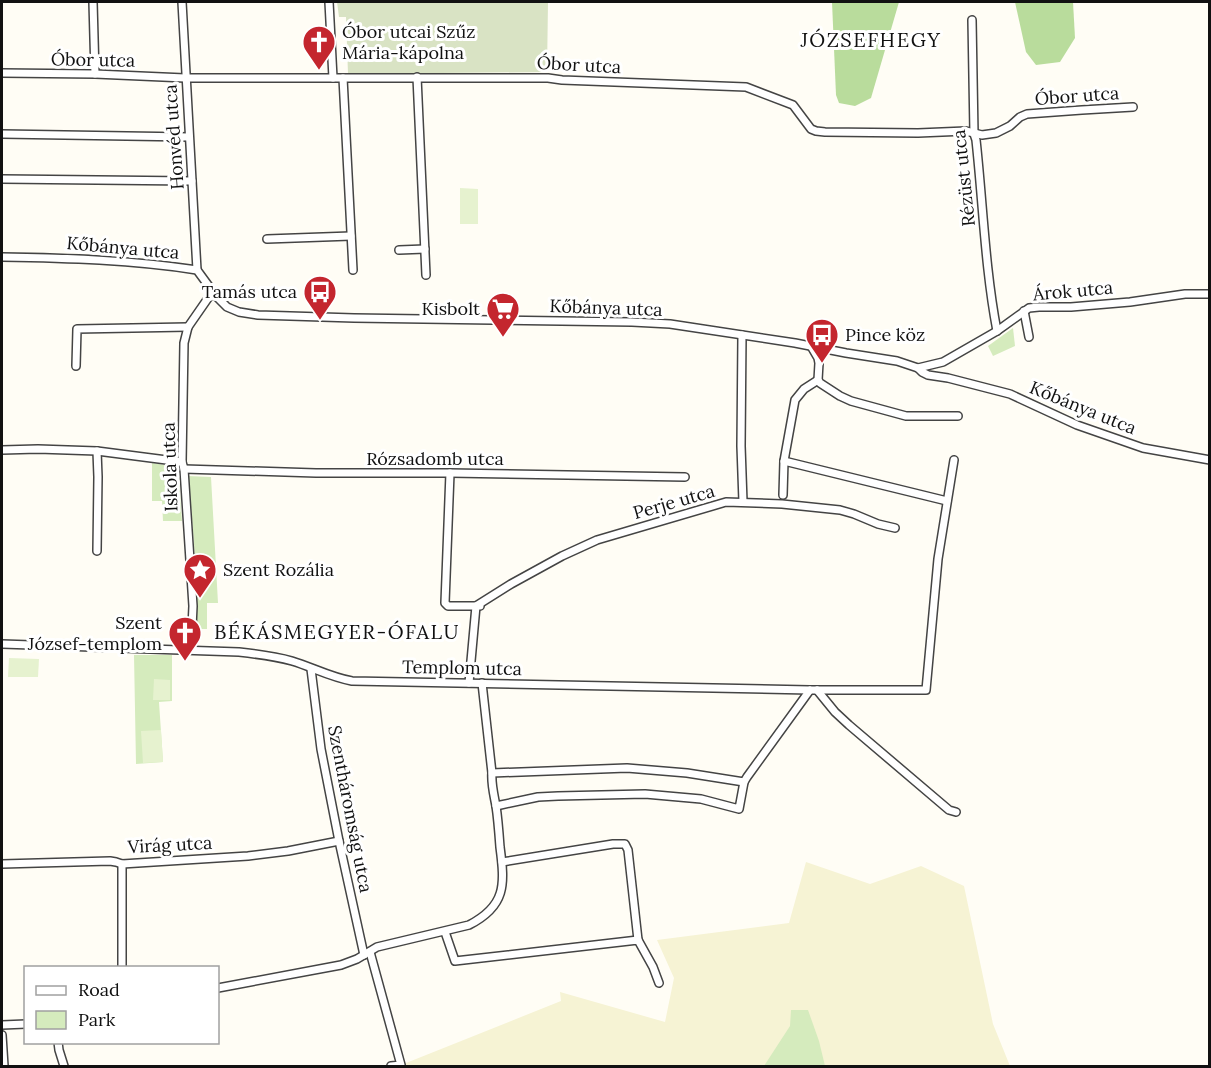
<svg xmlns="http://www.w3.org/2000/svg" width="1211" height="1068" font-family="Lora,serif">
  <style>
    .farmland { fill: #f6f3d4 }
    .green { fill: #d5ebbd }
    .forest { fill: #b9dc9c }
    .cemetery { fill: #d9e3c4 }
    .pitch { fill: #e6f2cf }
    .lines { fill: none; stroke-linecap: round; stroke-linejoin: round }
    .street-casing { stroke: #444; stroke-width: 10 }
    .street { stroke: #fff; stroke-width: 7 }
    .labels { text-anchor: middle; stroke-width: 6; stroke-linejoin: round; paint-order: stroke }
    .poi-label { font-size: 18px; fill: #111; stroke: #fff; text-anchor: start }
    .street-label { font-size: 18px; fill: #111; stroke: #fff }
    .neighbourhood-label { font-size: 20px; letter-spacing: 1.5px; fill: #111; stroke: #fff }
  </style>
  <rect width="100%" height="100%" fill="#fffdf5"/>
  <polygon class="farmland" points="806,862 870,884 921,866 964,886 993,1024 1010,1066 395,1066 401,1065 561,1001 560,992 665,1022 674,978 657,940 789,923"/>
  <g class="green">
    <polygon points="1013,328 1015,346 993,356 988,346"/>
    <polygon points="152,463 178,467 182,521 163,521 162,501 152,501"/>
    <path d="M 188,476 L 211,477 L 218,603 L 207,603 L 207,629 L 196,629 C 198,578 193,527 188,476 Z"/>
    <polygon points="134,655 172,655 172,701 159,702 163,762 136,764"/>
    <polygon points="791,1010 808,1010 819,1041 825,1066 764,1066 790,1026"/>
  </g>
  <g class="forest">
    <polygon points="832,2 899,2 871,98 855,106 839,103 836,95"/>
    <polygon points="1015,2 1073,2 1075,38 1060,62 1036,65 1026,52"/>
  </g>
  <polygon class="cemetery" points="337,2 548,2 547,72 348,74 346,17 339,17"/>
  <g class="pitch">
    <polygon points="460,188 478,189 478,224 460,224"/>
    <polygon points="9,658 39,659 38,677 8,677"/>
    <polygon points="154,679 170,680 170,700 153,700"/>
    <polygon points="161,730 163,762 143,763 141,731"/>
  </g>
  <g class="lines">
    <g class="street-casing">
      <g id="street">
        <polyline points="93,2 95,74"/>
        <polyline points="182,2 197,270"/>
        <polyline points="329,2 333,78"/>
        <path d="M 972,20 L 974,134 L 976,140 C 983,204 985,268 997,331"/>
        <polyline points="2,73 95,74 185,78 548,78 562,80 746,87 793,105 811,129 816,131 825,132 918,133 966,131 982,135 996,133 1010,126 1020,117 1027,114 1082,110 1133,107"/>
        <polyline points="417,77 426,275"/>
        <polyline points="343,78 353,270"/>
        <polyline points="2,134 189,137"/>
        <polyline points="2,179 192,181"/>
        <polyline points="267,239 351,236"/>
        <polyline points="399,250 425,249"/>
        <path d="M 2,257 C 67,258 132,260 197,270 L 216,296 L 227,307 L 239,312 L 258,315 L 354,318 L 632,322 L 670,324 L 795,343 L 846,353 L 897,361 L 918,368 L 922,372 L 928,375 L 948,378 L 1010,394 L 1077,425 L 1143,448 L 1210,460"/>
        <polyline points="1024,311 1029,337"/>
        <polyline points="742,335 741,446 743,502"/>
        <polyline points="811,346 818,358 819,363 818,380 820,383 840,396 851,401 906,416 958,416"/>
        <polyline points="76,366 77,329 188,327"/>
        <polyline points="918,368 943,362 997,331 1029,308 1039,307 1071,307 1130,302 1185,294 1210,294"/>
        <polyline points="2,450 38,449 97,451 182,462"/>
        <polyline points="784,461 947,501"/>
        <polyline points="184,469 316,473 450,473 685,477"/>
        <polyline points="450,473 445,603 448,606 480,606"/>
        <polyline points="783,495 784,461 795,400 804,389 818,380"/>
        <polyline points="97,551 98,477 97,451"/>
        <path d="M 2,644 L 239,652 C 257,654 274,656 292,661 C 312,667 330,677 352,681 L 810,690 L 926,690 L 938,559 L 954,460"/>
        <polyline points="191,649 193,606 184,469 182,462 184,343 188,327 213,291"/>
        <polyline points="311,669 321,749 339,841 364,955"/>
        <polyline points="469,683 476,606 511,584 562,556 597,540 726,502 782,504 840,510 854,514 878,524 895,528"/>
        <polyline points="817,690 835,712 849,725 949,810 956,812"/>
        <polyline points="492,773 627,768 687,773 744,782"/>
        <polyline points="496,806 538,797 558,796 645,794 701,799 739,809 744,782 747,777 810,690"/>
        <polyline points="502,862 613,844 625,844 628,850 638,940"/>
        <polyline points="2,864 110,861 116,862 122,864 248,856 288,851 339,841"/>
        <polyline points="122,864 122,968"/>
        <polyline points="445,932 455,961 638,940 653,967 659,983"/>
        <polyline points="370,952 401,1065 391,1066"/>
        <path d="M 218,988 L 341,965 L 357,959 L 377,947 L 469,925 C 506,906 505,885 500,847 C 499,833 498,819 496,806 C 494,795 491,784 492,773 L 482,683"/>
        <polyline points="2,1025 26,1024"/>
        <polyline points="2,1035 4,1066"/>
        <polyline points="58,1042 59,1050 64,1066"/>
      </g>
    </g>
    <use href="#street" class="street"/>
  </g>
  <defs>
    <g id="church-pin" transform="scale(1.725)"><path d="M0 17L-7.5 6A9.5 9.5 0 1 1 7.5 6Z" fill="#c4262e" stroke="#fff"/><path d="M-1.2-6h2.4v3.5h3.3v2.4h-3.3V6h-2.4V-.1h-3.3v-2.4h3.3Z" fill="#fff"/></g>
    <g id="bus-pin" transform="scale(1.725)"><path d="M0 17L-7.5 6A9.5 9.5 0 1 1 7.5 6Z" fill="#c4262e" stroke="#fff"/><path d="M-5-6H5V4H4V6H2V4H-2V6H-4V4H-5ZM-3.5-4V0h7V-4ZM-3.5 1.2v1.5H-2V1.2ZM2 1.2v1.5H3.5V1.2Z" fill="#fff"/></g>
    <g id="supermarket-pin" transform="scale(1.725)"><path d="M0 17L-7.5 6A9.5 9.5 0 1 1 7.5 6Z" fill="#c4262e" stroke="#fff"/><path d="M-6-5.5h2.5l.6 2H6L4.5 2H-2.5L-4.4-4H-6ZM-1.5 3.2a1.3 1.3 0 1 0 .1 0ZM3 3.2a1.3 1.3 0 1 0 .1 0Z" fill="#fff"/></g>
    <g id="sight-pin" transform="scale(1.725)"><path d="M0 17L-7.5 6A9.5 9.5 0 1 1 7.5 6Z" fill="#c4262e" stroke="#fff"/><path d="M0-6L1.8-2.2L6-1.7L2.9 1.2L3.7 5.4L0 3.3L-3.7 5.4L-2.9 1.2L-6-1.7L-1.8-2.2Z" fill="#fff"/></g>
  </defs>
  <g fill-rule="evenodd">
    <use href="#church-pin" x="319" y="42"/>
    <use href="#bus-pin" x="320" y="292"/>
    <use href="#supermarket-pin" x="503" y="309"/>
    <use href="#bus-pin" x="822" y="335"/>
    <use href="#sight-pin" x="200" y="570"/>
    <use href="#church-pin" x="185" y="633"/>
  </g>
  <g class="labels">
    <g class="poi-label">
      <text x="342" y="38">Óbor utcai Szűz<tspan x="342" dy="21">Mária-kápolna</tspan></text>
      <text x="297" y="298" text-anchor="end">Tamás utca</text>
      <text x="480" y="315" text-anchor="end">Kisbolt</text>
      <text x="845" y="341">Pince köz</text>
      <text x="223" y="576">Szent Rozália</text>
      <text x="162" y="629" text-anchor="end">Szent<tspan x="162" dy="21">József-templom</tspan></text>
    </g>
    <g class="street-label">
      <text transform="translate(93 60) rotate(1)" y="6">Óbor utca</text>
      <text transform="translate(579 65) rotate(3)" y="6">Óbor utca</text>
      <text transform="translate(1077 96) rotate(-4)" y="6">Óbor utca</text>
      <text transform="translate(174 137) rotate(-94)" y="6">Honvéd utca</text>
      <text transform="translate(964 178) rotate(-96)" y="6">Rézüst utca</text>
      <text transform="translate(123 248) rotate(5)" y="6">Kőbánya utca</text>
      <text transform="translate(1073 291) rotate(-5)" y="6">Árok utca</text>
      <text transform="translate(606 308) rotate(2)" y="6">Kőbánya utca</text>
      <text transform="translate(1083 408) rotate(22)" y="6">Kőbánya utca</text>
      <text x="435" y="465">Rózsadomb utca</text>
      <text transform="translate(170 467) rotate(-92)" y="6">Iskola utca</text>
      <text transform="translate(674 502) rotate(-16)" y="6">Perje utca</text>
      <text transform="translate(462 668) rotate(1)" y="6">Templom utca</text>
      <text transform="translate(350 809) rotate(79)" y="6">Szentháromság utca</text>
      <text transform="translate(170 845) rotate(-3)" y="6">Virág utca</text>
    </g>
    <g class="neighbourhood-label">
      <text x="871" y="47">JÓZSEFHEGY</text>
      <text x="337" y="639">BÉKÁSMEGYER-ÓFALU</text>
    </g>
  </g>
  <rect width="1211" height="1068" fill="none" stroke="#111111" stroke-width="6"/>
  <rect x="24" y="966" width="195" height="78" fill="#ffffff" stroke="#a0a0a0" stroke-width="1.5"/>
  <rect x="36" y="986" width="30" height="9" fill="#ffffff" stroke="#a0a0a0" stroke-width="1.5"/>
  <text x="78" y="996" font-size="18" fill="#111111">Road</text>
  <rect x="36" y="1011" width="30" height="18" fill="#d5ebbd" stroke="#a0a0a0" stroke-width="1.5"/>
  <text x="78" y="1026" font-size="18" fill="#111111">Park</text>
</svg>
